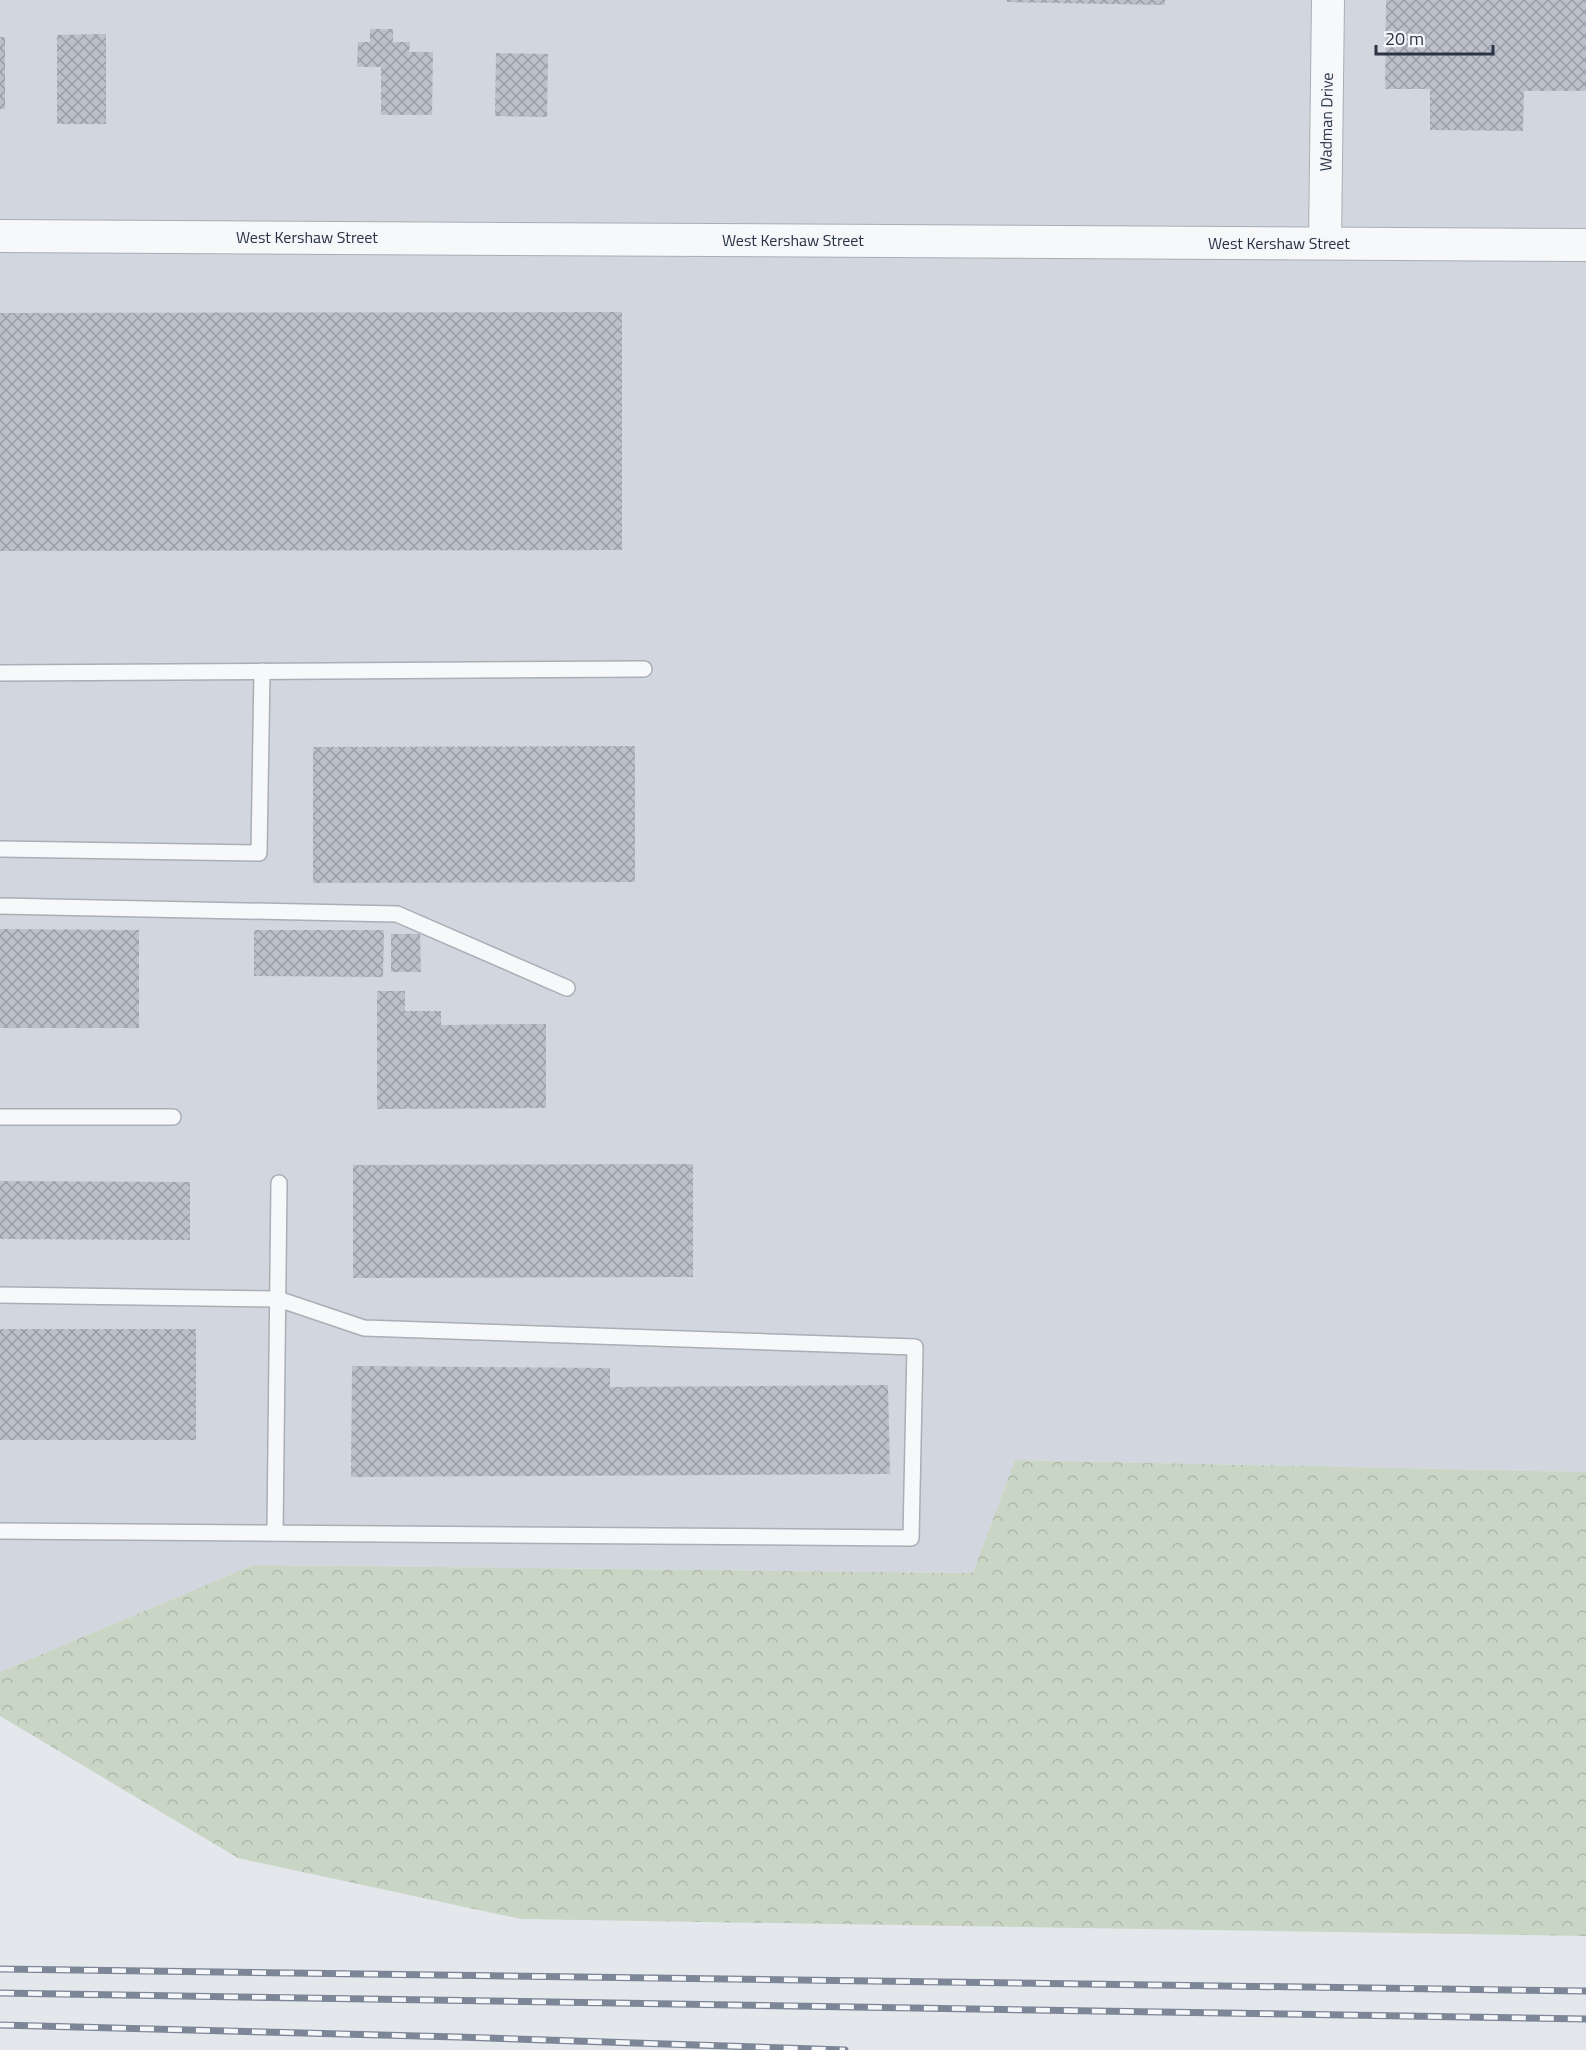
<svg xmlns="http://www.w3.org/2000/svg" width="1586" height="2050" font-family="'Titillium Web',sans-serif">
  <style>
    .built { fill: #d2d6de }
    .forest { fill: url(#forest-crowns) }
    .building { fill: url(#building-cross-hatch) }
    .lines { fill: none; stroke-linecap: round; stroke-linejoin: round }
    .lane-casing { stroke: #a9aeb7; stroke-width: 18 }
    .street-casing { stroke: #a9aeb7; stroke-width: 34 }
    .lane { stroke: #f7f8fa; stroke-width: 15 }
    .street { stroke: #f7f8fa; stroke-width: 32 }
    .rail-casing { stroke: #7d8696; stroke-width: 7 }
    .rail { stroke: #f4f6f9; stroke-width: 4.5; stroke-dasharray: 14; stroke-linecap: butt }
    .labels { text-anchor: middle; stroke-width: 5; stroke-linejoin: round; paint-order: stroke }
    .street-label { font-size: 16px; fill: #2b3445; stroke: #f4f6f9 }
  </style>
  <defs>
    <pattern id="forest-crowns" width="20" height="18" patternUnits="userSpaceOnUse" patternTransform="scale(1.5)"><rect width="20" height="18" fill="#c9d6c5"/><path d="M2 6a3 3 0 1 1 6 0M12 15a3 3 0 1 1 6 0" fill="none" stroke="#adb8ab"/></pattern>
    <pattern id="building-cross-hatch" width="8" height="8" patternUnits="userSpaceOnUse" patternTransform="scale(1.5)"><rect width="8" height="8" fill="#bbc0ca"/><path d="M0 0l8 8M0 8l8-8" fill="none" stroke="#989da6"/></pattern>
  </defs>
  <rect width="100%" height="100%" fill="#e4e7ec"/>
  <polygon class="built" points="0,0 1586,0 1586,1472 1015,1460 973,1573 253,1565 0,1672"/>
  <polygon class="forest" points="1015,1460 1586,1472 1586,1936 521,1919 238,1858 0,1716 0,1672 253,1565 973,1573"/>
  <g class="building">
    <polygon points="1007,0 1165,0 1165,5 1007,2"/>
    <polygon points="1386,0 1586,0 1586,91 1524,91 1523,131 1430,130 1430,89 1385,89"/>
    <polygon points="370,29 393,29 393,42 410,42 409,52 433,52 432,115 381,115 381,67 357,67 358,42 370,42"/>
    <polygon points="106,34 106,124 57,124 57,35"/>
    <rect x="0" y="37" width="5" height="72"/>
    <polygon points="496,53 548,54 547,117 495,116"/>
    <polygon points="622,312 622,550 0,551 0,313"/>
    <polygon points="635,746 635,882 313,883 313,747"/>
    <polygon points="0,929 139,930 139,1028 0,1028"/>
    <polygon points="254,930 384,930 383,977 254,976"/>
    <polygon points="391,934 420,934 421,972 391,972"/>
    <polygon points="377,991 405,991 405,1011 441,1011 441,1025 546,1024 546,1108 377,1109"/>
    <polygon points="693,1164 693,1277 353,1278 353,1165"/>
    <polygon points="0,1181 190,1182 190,1240 0,1239"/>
    <rect x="0" y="1329" width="196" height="111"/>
    <polygon points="352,1366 610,1368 610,1387 888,1385 890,1474 351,1477"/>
  </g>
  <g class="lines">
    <g class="lane-casing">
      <g id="lane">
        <polyline points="0,673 644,669"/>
        <polyline points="0,849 259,853 262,671"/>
        <polyline points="0,906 397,914 567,988"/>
        <polyline points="0,1117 173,1117"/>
        <polyline points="0,1295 278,1299 364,1328 915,1347 911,1538 0,1531"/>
        <polyline points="275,1533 279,1183"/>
      </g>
    </g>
    <g class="street-casing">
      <g id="street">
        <polyline points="0,236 1586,245"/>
        <polyline points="1325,243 1328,0"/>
      </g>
    </g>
    <use href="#lane" class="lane"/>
    <use href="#street" class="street"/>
    <g class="rail-casing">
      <g id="rail">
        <polyline points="0,1969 1586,1991"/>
        <polyline points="0,1993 1586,2019"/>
        <polyline points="0,2025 458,2037 845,2050"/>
      </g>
    </g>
    <use href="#rail" class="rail"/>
  </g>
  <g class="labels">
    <g class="street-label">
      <text transform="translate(1326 122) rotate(-89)" y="6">Wadman Drive</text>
      <text x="307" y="243">West Kershaw Street</text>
      <text x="793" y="246">West Kershaw Street</text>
      <text x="1279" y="249">West Kershaw Street</text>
    </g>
  </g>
  <path d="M1376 45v9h117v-9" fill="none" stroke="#2b3445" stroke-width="3"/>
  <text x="1385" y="45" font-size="18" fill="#2b3445" stroke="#f4f6f9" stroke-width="4.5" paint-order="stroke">20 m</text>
</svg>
